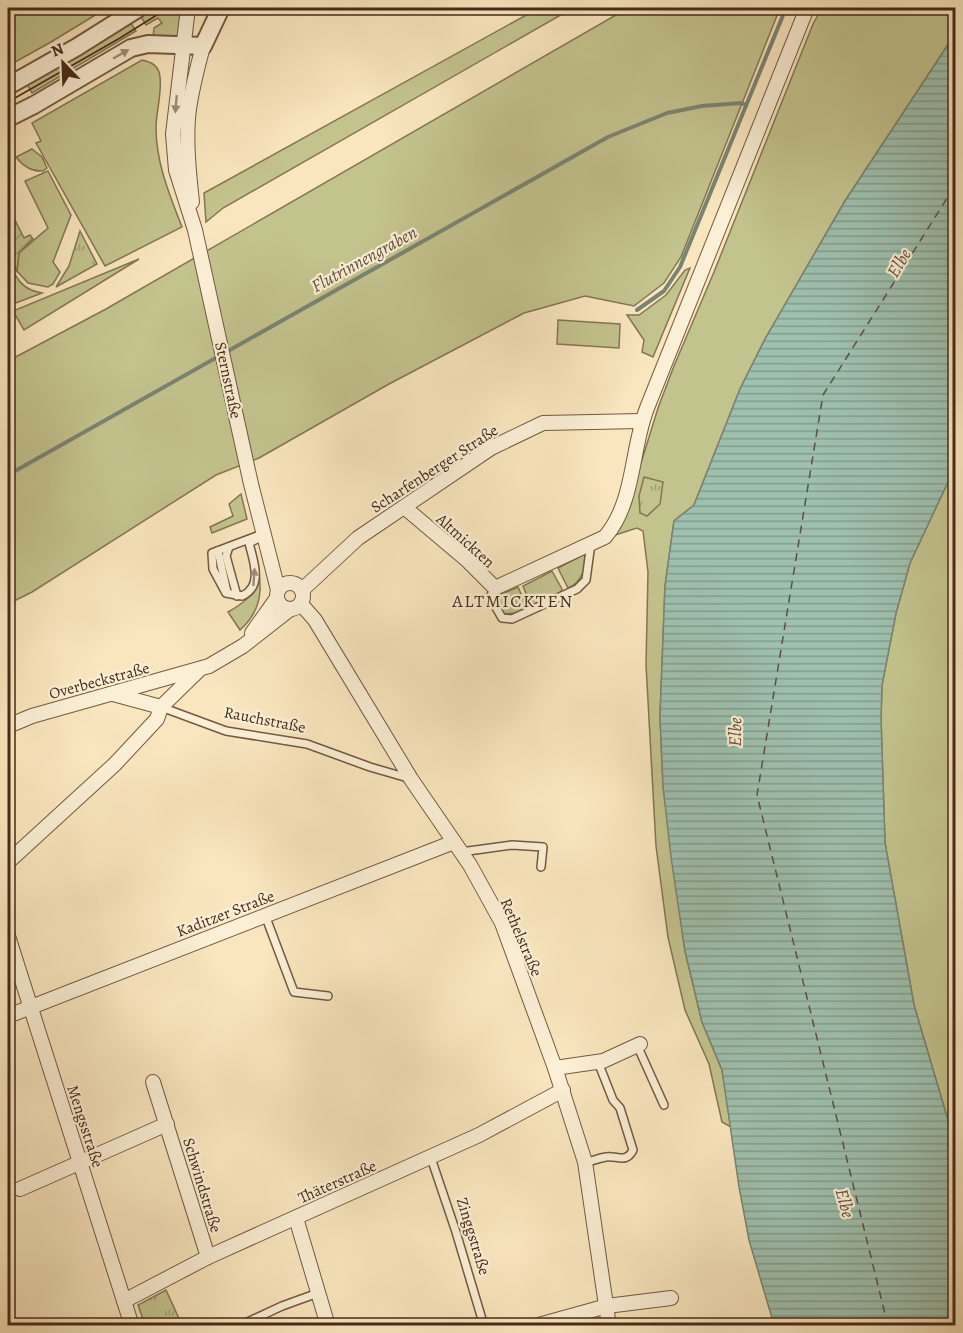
<svg xmlns="http://www.w3.org/2000/svg" width="963" height="1333" font-family="Alegreya,serif">
  <style>
    .grass { fill: #c3c38e; stroke: #847654; stroke-width: 1.5 }
    .park { fill: url(#park-tufts); stroke: #847654; stroke-width: 1.5 }
    .garden { fill: url(#garden-furrows); stroke: #847654; stroke-width: 1.5 }
    .water { fill: url(#water-rules); stroke: #7b8472; stroke-width: 1.5 }
    .lines { fill: none; stroke-linecap: round; stroke-linejoin: round }
    .stream { stroke: #7b8472; stroke-width: 4 }
    .ferry { stroke: #5c503e; stroke-width: 1.5; stroke-dasharray: 8 6; stroke-linecap: butt }
    .service-casing { stroke: #735942; stroke-width: 10 }
    .minor-casing { stroke: #735942; stroke-width: 16 }
    .tertiary-casing { stroke: #735942; stroke-width: 20 }
    .service { stroke: #fbefd5; stroke-width: 7 }
    .minor { stroke: #fbefd5; stroke-width: 14 }
    .tertiary { stroke: #fbefd5; stroke-width: 16 }
    .tram { stroke: #462a19; stroke-width: 1.5 }
    .oneway { fill: #a08c77 }
    .labels { text-anchor: middle; stroke-width: 4.5; stroke-linejoin: round; paint-order: stroke }
    .street-label { font-size: 16px; fill: #462a19; stroke: #fbefd5 }
    .water-label { font-size: 18px; font-style: italic; fill: #5c503e; stroke: #fbefd5 }
    .neighbourhood-label { font-size: 18px; letter-spacing: 1.5px; fill: #462a19; stroke: #fbefd5 }
  </style>
  <defs>
    <pattern id="park-tufts" width="24" height="20" patternUnits="userSpaceOnUse" patternTransform="scale(1.5)"><rect width="24" height="20" fill="#c3c38e"/><path d="M3 7l-1-3M5 7V3M7 7l1-3M15 17l-1-3M17 17v-4M19 17l1-3" fill="none" stroke="#a09f73"/></pattern>
    <pattern id="garden-furrows" width="10" height="10" patternUnits="userSpaceOnUse" patternTransform="scale(1.5)"><rect width="10" height="10" fill="#c3c38e"/><path d="M-1 1l2-2M0 10L10 0M9 11l2-2" fill="none" stroke="#a09f73"/></pattern>
    <pattern id="water-rules" width="6" height="5" patternUnits="userSpaceOnUse" patternTransform="scale(1.5)"><rect width="6" height="5" fill="#9ec0ae"/><path d="M0 2.5h6" fill="none" stroke="#839c8d"/></pattern>
  </defs>
  <rect width="100%" height="100%" fill="#f9e6be"/>
  <filter id="stains"><feTurbulence type="fractalNoise" baseFrequency=".00333" numOctaves="4"/><feColorMatrix values="0 0 0 0 .2 0 0 0 0 .09 0 0 0 0 .02 0 0 0 .5 -.17"/></filter>
  <radialGradient id="worn" r=".72"><stop offset=".6" stop-color="#630" stop-opacity="0"/><stop offset="1" stop-color="#630" stop-opacity=".3"/></radialGradient>
  <g class="grass">
    <polygon points="8,8 107,8 51,42 8,66"/>
    <polygon points="143,8 183,8 179,39 153,37 154,28 162,23 158,18 146,25 138,12"/>
    <polygon points="539,8 573,8 223,208 206,222 204,193"/>
    <polygon points="628,8 780,8 681,257 664,283 634,306 585,296 524,313 389,384 259,458 216,475 32,592 8,604 8,361 106,309"/>
    <polygon points="822,8 955,8 955,34 845,201 765,339 740,389 694,505 674,521 665,586 660,716 663,786 685,951 702,1022 722,1070 731,1127 722,1122 709,1064 685,1010 668,937 656,846 646,665 648,572 643,531 637,528 615,535 614,533 637,476 658,408 674,366 714,272 813,24"/>
    <polygon points="130,22 136,31 32,93 27,84"/>
    <path d="M 142,60 C 152,62 159,66 160,77 C 162,94 156,112 156,128 C 156,163 170,196 182,227 L 105,266 L 36,143 L 41,141 L 32,123 Z"/>
    <path d="M 32,149 L 42,157 L 47,168 L 43,171 C 32,172 23,166 16,157 Z"/>
    <polygon points="48,171 71,215 53,262 60,272 53,284 48,287 28,283 17,271 19,253 48,228 25,181"/>
    <polygon points="139,259 24,330 13,311"/>
    <path d="M 8,262 C 17,279 22,290 42,293 L 8,306 Z"/>
    <polygon points="690,268 653,357 642,352 644,340 627,315 639,315 666,295 685,270"/>
    <polygon points="558,320 620,324 619,348 557,344"/>
    <polygon points="955,467 955,1144 914,1005 885,843 881,719 882,685 896,613 910,563"/>
    <polygon points="241,494 247,519 212,533 210,527 233,516 229,504"/>
    <path d="M 253,546 C 261,578 268,605 240,630 L 228,612 C 264,592 259,581 253,546 Z"/>
    <path d="M 585,554 C 586,567 582,583 568,588 L 558,568 Z"/>
    <polygon points="552,571 562,589 561,592 533,605 530,604 523,586"/>
    <polygon points="518,587 526,605 525,608 517,613 504,614 495,597"/>
  </g>
  <g class="park">
    <polygon points="80,231 97,264 56,287 69,266"/>
    <polygon points="644,477 663,482 660,504 647,516 640,513 639,496"/>
    <polygon points="166,1290 182,1325 145,1325 138,1305"/>
  </g>
  <polygon class="garden" points="8,206 24,238 30,235 33,239 19,253 17,271 8,252"/>
  <polygon class="water" points="955,34 955,467 910,563 896,613 882,685 881,719 885,843 914,1005 955,1144 955,1325 774,1325 749,1240 739,1187 722,1070 702,1022 685,951 671,857 663,786 660,716 665,586 674,521 694,505 740,389 765,339 845,201"/>
  <g class="lines">
    <g class="stream">
      <polyline points="637,310 664,291 680,267 786,8"/>
      <polyline points="8,475 608,137 667,113 702,106 741,103 746,105"/>
    </g>
    <polyline class="ferry" points="888,1326 757,795 823,395 956,184"/>
    <g class="service-casing">
      <g id="service">
        <path d="M 265,535 L 249,543 C 253,560 264,586 242,596 L 226,593 L 213,569 L 212,553 L 265,533"/>
        <polyline points="229,547 226,556 237,596"/>
        <polyline points="218,551 227,592"/>
        <polyline points="495,588 490,597 502,618 512,619 577,589 586,580 591,543"/>
        <polyline points="161,707 226,731 307,744 370,767 408,778"/>
        <polyline points="461,852 512,845 543,847 541,867"/>
        <polyline points="265,915 294,992 328,996"/>
        <polyline points="637,1045 664,1105"/>
        <polyline points="431,1158 456,1232 484,1326"/>
        <path d="M 585,1163 C 592,1161 599,1158 606,1157 C 617,1155 626,1164 633,1150 L 620,1108 L 613,1100 L 598,1062"/>
        <polyline points="239,1326 282,1306 318,1293"/>
      </g>
    </g>
    <g class="minor-casing">
      <g id="minor">
        <polyline points="188,8 173,134 176,170 195,230 251,484 278,590"/>
        <path d="M 192,202 C 189,174 186,146 188,118 C 190,94 197,70 203,46"/>
        <path d="M 404,507 L 468,561 L 495,588 L 605,537 C 635,502 631,449 647,408 L 807,8"/>
        <circle cx="290" cy="596" r="13"/>
        <polyline points="302,590 358,538 491,448 543,423 641,421"/>
        <polyline points="301,604 315,620 411,779 470,865 502,923 555,1068 585,1162 609,1326"/>
        <polyline points="252,633 277,598"/>
        <polyline points="113,694 161,707"/>
        <polyline points="8,726 32,716 209,666 243,646 289,610"/>
        <polyline points="8,862 115,764 157,719 161,707 198,671"/>
        <polyline points="8,936 132,1326"/>
        <polyline points="8,1016 454,842"/>
        <polyline points="555,1068 603,1061 640,1044"/>
        <polyline points="153,1082 208,1257"/>
        <polyline points="20,1189 167,1124"/>
        <polyline points="296,1218 328,1326"/>
        <polyline points="124,1301 208,1257 479,1135 563,1090"/>
        <polyline points="535,1326 607,1306 671,1298"/>
      </g>
    </g>
    <g class="tertiary-casing">
      <g id="tertiary">
        <polyline points="8,86 77,47 139,8"/>
        <polyline points="8,118 34,105 131,48 148,44 203,46 221,8"/>
      </g>
    </g>
    <use href="#service" class="service"/>
    <use href="#minor" class="minor"/>
    <use href="#tertiary" class="tertiary"/>
    <polyline class="tram" points="8,102 120,38 168,8"/>
  </g>
  <defs><path id="oneway-solid" d="M-6-.8H1V-3.2L6.5 0L1 3.2V.8H-6Z" transform="scale(1.5)"/></defs>
  <g class="oneway">
    <use href="#oneway-solid" transform="translate(121 54) rotate(-30)"/>
    <use href="#oneway-solid" transform="translate(176 104) rotate(95)"/>
    <use href="#oneway-solid" transform="translate(254 577) rotate(-86)"/>
  </g>
  <g class="labels">
    <g class="street-label">
      <text transform="translate(229 380) rotate(78)" y="6">Sternstraße</text>
      <text transform="translate(434 468) rotate(-33)" y="6">Scharfenberger Straße</text>
      <text transform="translate(466 540) rotate(42)" y="6">Altmickten</text>
      <text transform="translate(99 680) rotate(-15)" y="6">Overbeckstraße</text>
      <text transform="translate(265 719) rotate(11)" y="6">Rauchstraße</text>
      <text transform="translate(225 913) rotate(-21)" y="6">Kaditzer Straße</text>
      <text transform="translate(522 937) rotate(67)" y="6">Rethelstraße</text>
      <text transform="translate(86 1126) rotate(72)" y="6">Mengsstraße</text>
      <text transform="translate(337 1181) rotate(-24)" y="6">Thäterstraße</text>
      <text transform="translate(203 1185) rotate(73)" y="6">Schwindstraße</text>
      <text transform="translate(474 1236) rotate(73)" y="6">Zinggstraße</text>
    </g>
    <g class="water-label">
      <text transform="translate(364 259) rotate(-29)" y="6">Flutrinnengraben</text>
      <text transform="translate(899 263) rotate(-59)" y="6">Elbe</text>
      <text transform="translate(735 732) rotate(-89)" y="6">Elbe</text>
      <text transform="translate(845 1203) rotate(75)" y="6">Elbe</text>
    </g>
    <g class="neighbourhood-label">
      <text x="513" y="607">ALTMICKTEN</text>
    </g>
  </g>
  <rect width="963" height="1333" fill="none" stroke="#f9e6be" stroke-width="30"/>
  <rect x="9" y="9" width="945" height="1315" fill="none" stroke="#462a19" stroke-width="3"/>
  <rect x="15" y="15" width="933" height="1303" fill="none" stroke="#462a19" stroke-width="1.5"/>
  <g transform="translate(63 63) rotate(337)" stroke="#fbefd5" stroke-width="4.5" paint-order="stroke">
  <path d="M0-4.5L10 22L0 15L-10 22Z" fill="#462a19"/>
  <text y="-9" font-size="16" font-weight="bold" text-anchor="middle" fill="#462a19">N</text>
  </g>
  <rect width="100%" height="100%" filter="url(#stains)"/>
  <rect width="100%" height="100%" fill="url(#worn)"/>
</svg>
